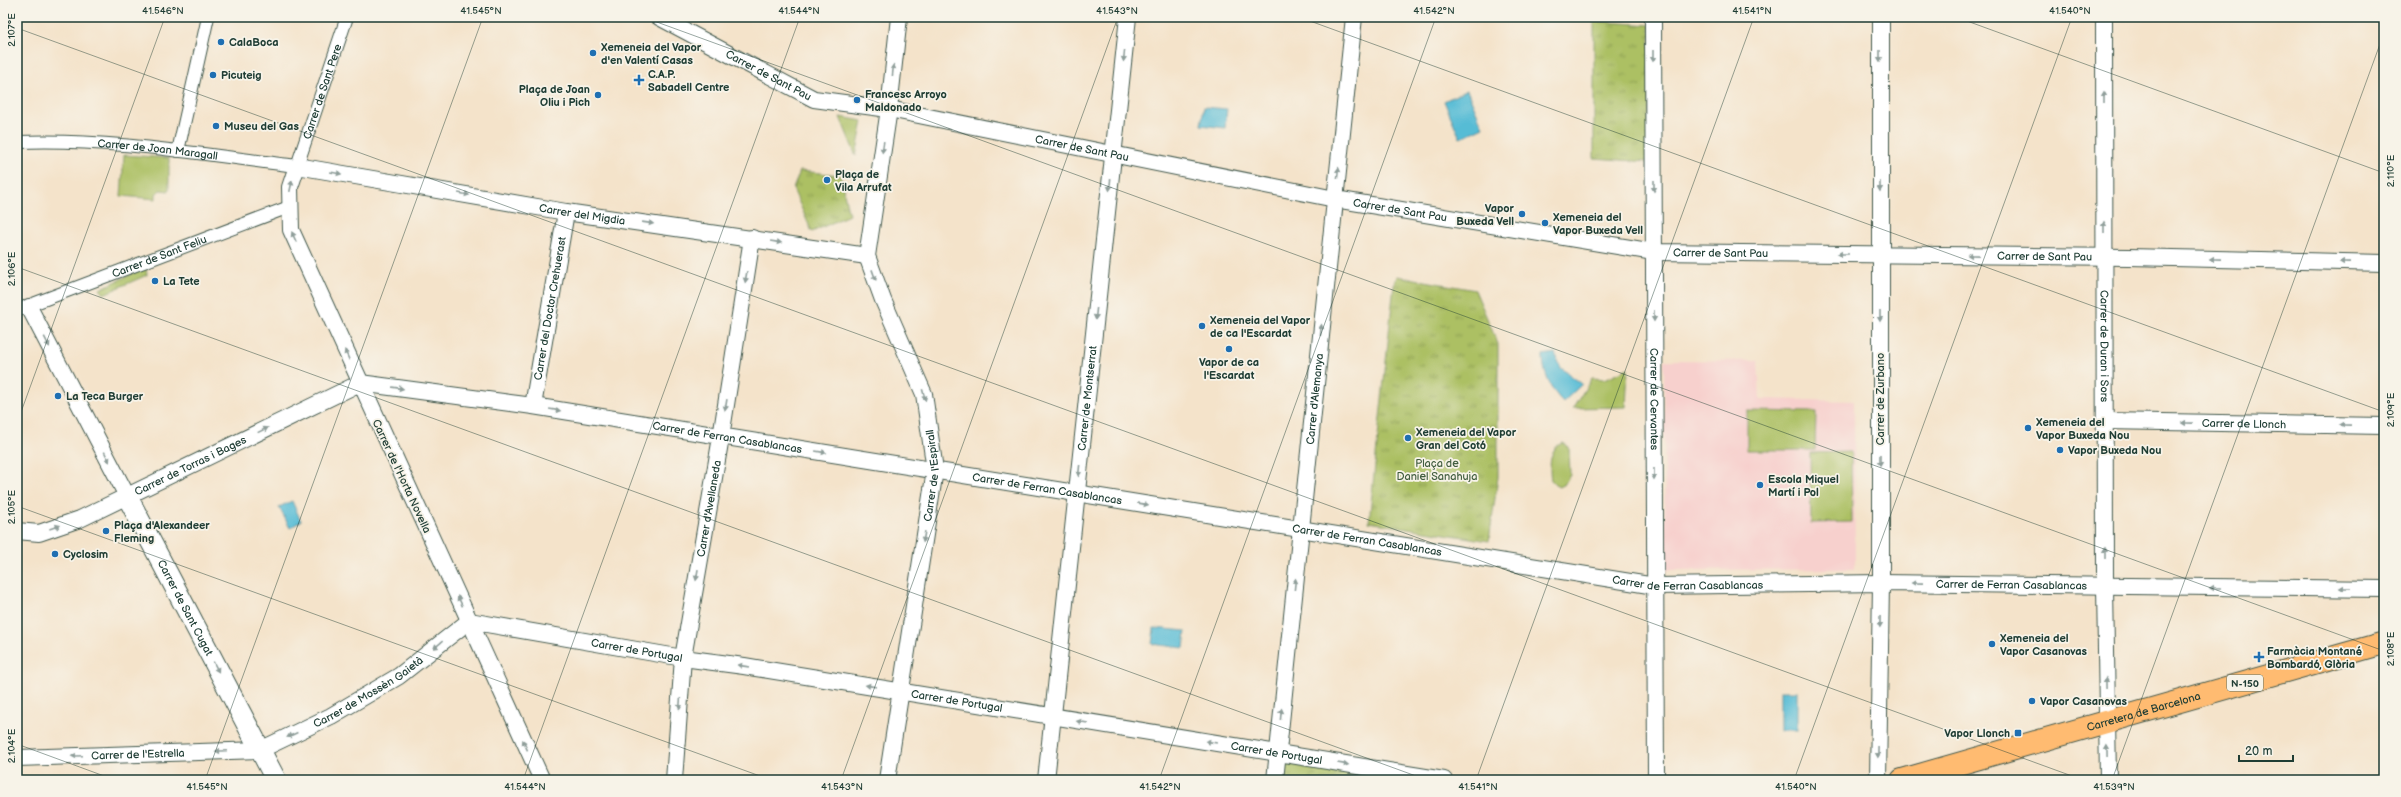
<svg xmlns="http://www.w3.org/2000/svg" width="2401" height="797" font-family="'Balsamiq Sans',sans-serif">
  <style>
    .built { fill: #f7d0cd }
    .grass { fill: #acc064; stroke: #667e4c }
    .park { fill: url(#park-tufts); stroke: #667e4c }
    .water { fill: #57bcd5; stroke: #3b7c84 }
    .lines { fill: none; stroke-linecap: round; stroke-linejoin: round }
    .pedestrian-casing { stroke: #3f564a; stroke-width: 14 }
    .minor-casing { stroke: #3f564a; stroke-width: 18 }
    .tertiary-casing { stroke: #3f564a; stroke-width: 22 }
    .primary-casing { stroke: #3f564a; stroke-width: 24 }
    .pedestrian { stroke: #fff; stroke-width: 12 }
    .minor { stroke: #fff; stroke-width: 16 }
    .tertiary { stroke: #fff; stroke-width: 20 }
    .primary { stroke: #ffbb71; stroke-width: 22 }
    .oneway { fill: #8f9e9a }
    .ticks { fill: none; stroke: #1f3d34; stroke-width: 1; stroke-opacity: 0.45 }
    .poi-dot { fill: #1f6fb2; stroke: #f7f3e8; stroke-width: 1.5 }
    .labels { text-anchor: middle; stroke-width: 3.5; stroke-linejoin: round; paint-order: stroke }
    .shield { fill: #f7f3e8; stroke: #60746a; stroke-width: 1 }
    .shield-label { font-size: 10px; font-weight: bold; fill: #1f3d34 }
    .poi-label { font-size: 11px; font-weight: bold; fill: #1f3d34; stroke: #f7f3e8; text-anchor: start }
    .street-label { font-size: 11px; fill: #1f3d34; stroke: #f7f3e8 }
    .park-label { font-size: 11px; fill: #425e40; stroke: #f7f3e8 }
    .neatline { fill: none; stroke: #1f3d34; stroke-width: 1.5 }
    .ticks-label { font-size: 10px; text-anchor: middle; fill: #1f3d34 }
  </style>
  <defs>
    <pattern id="park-tufts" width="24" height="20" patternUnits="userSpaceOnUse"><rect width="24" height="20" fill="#acc064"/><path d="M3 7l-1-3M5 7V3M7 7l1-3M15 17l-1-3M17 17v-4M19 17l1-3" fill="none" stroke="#8b9d53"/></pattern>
  </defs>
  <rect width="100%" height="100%" fill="#f7f3e8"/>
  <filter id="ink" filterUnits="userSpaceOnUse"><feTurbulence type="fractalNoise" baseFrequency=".025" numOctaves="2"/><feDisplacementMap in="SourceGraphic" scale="8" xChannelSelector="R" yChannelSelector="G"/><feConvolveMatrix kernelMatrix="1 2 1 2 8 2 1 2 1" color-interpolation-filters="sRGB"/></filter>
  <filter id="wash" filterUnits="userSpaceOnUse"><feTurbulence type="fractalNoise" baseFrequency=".012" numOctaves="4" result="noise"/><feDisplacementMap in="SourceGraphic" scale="16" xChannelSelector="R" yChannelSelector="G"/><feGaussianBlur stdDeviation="0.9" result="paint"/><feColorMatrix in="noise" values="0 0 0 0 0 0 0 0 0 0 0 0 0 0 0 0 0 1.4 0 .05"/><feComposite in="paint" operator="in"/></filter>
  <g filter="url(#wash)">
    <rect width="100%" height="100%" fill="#f4e3ca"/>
    <polygon class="built" points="1664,360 1758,361 1760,399 1854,401 1855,569 1665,570"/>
    <g class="grass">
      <polygon points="840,117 863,121 856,156"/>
      <polygon points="124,155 169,158 169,191 160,190 156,194 156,199 121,196"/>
      <polygon points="146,267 147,275 104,294 100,289"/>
      <polygon points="1628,368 1626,407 1573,408 1592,378 1605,379"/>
      <polygon points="1747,411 1816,412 1815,450 1747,450"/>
      <path d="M 1563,443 L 1569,447 L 1570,475 L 1564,485 L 1558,487 L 1551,480 C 1549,468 1549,447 1563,443 Z"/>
      <polygon points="1851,452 1852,522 1811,523 1810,453"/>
    </g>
    <g class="park">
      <polygon points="1594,21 1650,25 1648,162 1594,158"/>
      <polygon points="800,171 840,175 849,215 812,232 793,189"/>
      <polygon points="1397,276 1475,290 1498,344 1498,477 1489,541 1369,522 1394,285"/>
      <polygon points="1277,757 1435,780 1275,780"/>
    </g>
    <g class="water">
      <polygon points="1467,90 1483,127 1460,138 1444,101"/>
      <polygon points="1204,107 1227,109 1225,128 1201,125"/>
      <path d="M 1555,353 L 1561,368 L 1582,384 L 1563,402 C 1550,389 1543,373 1543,355 Z"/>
      <polygon points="292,501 301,521 290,528 279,507"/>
      <polygon points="1154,628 1186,631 1184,648 1152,644"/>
      <rect x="1780" y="691" width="17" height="39"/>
    </g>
  </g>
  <g filter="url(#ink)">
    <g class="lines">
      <g class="pedestrian-casing">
        <g id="pedestrian">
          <path id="s1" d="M 17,142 C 110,138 205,155 297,166 L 347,17"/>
          <polyline points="178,151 208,17"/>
          <path id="s2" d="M 17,310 L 289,207"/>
        </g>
      </g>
      <g class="minor-casing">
        <g id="minor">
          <path id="s3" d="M 659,17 L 814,99 L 889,109 L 1335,199 L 1654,252 L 2129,257 L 2384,263"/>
          <path id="s4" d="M 1653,17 L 1656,780"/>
          <path id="s5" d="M 2104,17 L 2105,586 L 2108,780"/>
          <polyline points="29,307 127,496"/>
          <path id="s6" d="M 533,406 L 566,212"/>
          <path id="s7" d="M 2105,421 L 2384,426"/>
          <path id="s8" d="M 17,531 L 39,533 L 80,519 L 360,383 L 533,406 L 1655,586 L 1881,583 L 2384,589"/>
          <path id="s9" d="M 17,758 L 260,750 L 331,716 L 399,676 L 469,621 L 683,658 L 744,666 L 1444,780"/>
          <path id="s10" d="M 542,780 L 291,230 L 290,187 L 297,166 L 566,212 L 867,256"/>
          <path id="s11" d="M 674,780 L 683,658 L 721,437 L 752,238"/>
          <path id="s12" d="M 887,780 L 935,470 L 924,394 L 883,300 L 867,256 L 889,109 L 899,17"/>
          <path id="s13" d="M 1046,780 L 1128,17"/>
          <path id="s14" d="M 1275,780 L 1354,17"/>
          <polyline points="1878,780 1881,583 1881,17"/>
        </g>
      </g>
      <g class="tertiary-casing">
        <g id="tertiary">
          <path id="s15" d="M 127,496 L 276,780"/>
        </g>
      </g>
      <g class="primary-casing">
        <g id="primary">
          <path id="s16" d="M 1902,780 L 2384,643"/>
        </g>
      </g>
      <use href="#pedestrian" class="pedestrian"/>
      <use href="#minor" class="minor"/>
      <use href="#tertiary" class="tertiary"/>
      <use href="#primary" class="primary"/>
    </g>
    <defs><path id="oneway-solid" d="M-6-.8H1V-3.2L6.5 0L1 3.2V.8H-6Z"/></defs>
    <g class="oneway">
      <use href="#oneway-solid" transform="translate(1124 56) rotate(96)"/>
      <use href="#oneway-solid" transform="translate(1653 56) rotate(90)"/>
      <use href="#oneway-solid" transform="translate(1880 56) rotate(90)"/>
      <use href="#oneway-solid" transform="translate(893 70) rotate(-84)"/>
      <use href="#oneway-solid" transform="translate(2104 97) rotate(-90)"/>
      <use href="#oneway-solid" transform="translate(883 147) rotate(98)"/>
      <use href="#oneway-solid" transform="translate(336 173) rotate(10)"/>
      <use href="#oneway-solid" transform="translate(1338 173) rotate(-84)"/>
      <use href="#oneway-solid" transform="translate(1110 185) rotate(96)"/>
      <use href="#oneway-solid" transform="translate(291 186) rotate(-78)"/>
      <use href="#oneway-solid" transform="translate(1654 186) rotate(90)"/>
      <use href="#oneway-solid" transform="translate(1880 186) rotate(90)"/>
      <use href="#oneway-solid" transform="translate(464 194) rotate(10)"/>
      <use href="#oneway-solid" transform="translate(648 223) rotate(8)"/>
      <use href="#oneway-solid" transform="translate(2104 227) rotate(-90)"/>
      <use href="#oneway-solid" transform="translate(294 237) rotate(-114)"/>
      <use href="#oneway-solid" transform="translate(776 242) rotate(9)"/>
      <use href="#oneway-solid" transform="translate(1843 254) rotate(-180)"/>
      <use href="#oneway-solid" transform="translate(1973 255) rotate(-179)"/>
      <use href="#oneway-solid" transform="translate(2215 259) rotate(-179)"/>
      <use href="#oneway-solid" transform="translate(2345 262) rotate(-179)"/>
      <use href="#oneway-solid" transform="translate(874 275) rotate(70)"/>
      <use href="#oneway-solid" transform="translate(746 277) rotate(99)"/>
      <use href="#oneway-solid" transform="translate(1096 314) rotate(96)"/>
      <use href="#oneway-solid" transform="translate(1654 316) rotate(90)"/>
      <use href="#oneway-solid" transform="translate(1880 316) rotate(90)"/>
      <use href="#oneway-solid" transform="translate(1321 330) rotate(-84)"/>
      <use href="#oneway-solid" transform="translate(47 342) rotate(63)"/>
      <use href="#oneway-solid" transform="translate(347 355) rotate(-114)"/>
      <use href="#oneway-solid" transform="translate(398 388) rotate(8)"/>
      <use href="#oneway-solid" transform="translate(924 395) rotate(74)"/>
      <use href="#oneway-solid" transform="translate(726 405) rotate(99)"/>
      <use href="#oneway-solid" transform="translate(555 410) rotate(9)"/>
      <use href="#oneway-solid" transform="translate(2187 423) rotate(-179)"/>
      <use href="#oneway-solid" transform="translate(2345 425) rotate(-179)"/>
      <use href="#oneway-solid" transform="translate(263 430) rotate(-26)"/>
      <use href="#oneway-solid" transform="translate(821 452) rotate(9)"/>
      <use href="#oneway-solid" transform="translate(107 457) rotate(63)"/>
      <use href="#oneway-solid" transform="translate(1880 460) rotate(90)"/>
      <use href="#oneway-solid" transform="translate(1079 471) rotate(96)"/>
      <use href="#oneway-solid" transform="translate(1654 474) rotate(90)"/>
      <use href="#oneway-solid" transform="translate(1143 504) rotate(9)"/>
      <use href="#oneway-solid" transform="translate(55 527) rotate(-19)"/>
      <use href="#oneway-solid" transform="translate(924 537) rotate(99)"/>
      <use href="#oneway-solid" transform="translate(2105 553) rotate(-90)"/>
      <use href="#oneway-solid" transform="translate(697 575) rotate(100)"/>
      <use href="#oneway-solid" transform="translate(1917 583) rotate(-179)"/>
      <use href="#oneway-solid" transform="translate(1295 584) rotate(-84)"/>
      <use href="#oneway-solid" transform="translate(2215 588) rotate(-180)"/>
      <use href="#oneway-solid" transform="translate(2345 588) rotate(-180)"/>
      <use href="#oneway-solid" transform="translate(460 601) rotate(-115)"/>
      <use href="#oneway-solid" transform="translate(1880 622) rotate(91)"/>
      <use href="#oneway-solid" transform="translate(438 645) rotate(141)"/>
      <use href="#oneway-solid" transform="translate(743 666) rotate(-172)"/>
      <use href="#oneway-solid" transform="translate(216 667) rotate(62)"/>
      <use href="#oneway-solid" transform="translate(2106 683) rotate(-91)"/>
      <use href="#oneway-solid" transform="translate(871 686) rotate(-171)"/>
      <use href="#oneway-solid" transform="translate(680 704) rotate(94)"/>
      <use href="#oneway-solid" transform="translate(1281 714) rotate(-84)"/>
      <use href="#oneway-solid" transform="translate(1082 722) rotate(-171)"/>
      <use href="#oneway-solid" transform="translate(292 735) rotate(155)"/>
      <use href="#oneway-solid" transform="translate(1211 742) rotate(-171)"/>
      <use href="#oneway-solid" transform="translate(525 745) rotate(-115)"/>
      <use href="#oneway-solid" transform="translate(221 751) rotate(178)"/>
      <use href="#oneway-solid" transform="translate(2107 751) rotate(-91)"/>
      <use href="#oneway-solid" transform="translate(1878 752) rotate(91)"/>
      <use href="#oneway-solid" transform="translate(77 756) rotate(178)"/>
      <use href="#oneway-solid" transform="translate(1343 764) rotate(9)"/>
    </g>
  </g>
  <path class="ticks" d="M 643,17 L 2384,651M 1299,17 L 2384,412M 1956,17 L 2384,173M 17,28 L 2083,780M 17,267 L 1427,780M 17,423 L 165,17M 17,506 L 771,780M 17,744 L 115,780M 205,780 L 483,17M 523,780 L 800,17M 841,780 L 1118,17M 1159,780 L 1436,17M 1476,780 L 1754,17M 1794,780 L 2072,17M 2112,780 L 2384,33"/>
  <g class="poi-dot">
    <circle cx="221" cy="42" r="4"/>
    <circle cx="593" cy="53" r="4"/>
    <circle cx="213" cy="75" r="4"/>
    <path d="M637 74h4v4h4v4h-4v4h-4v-4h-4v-4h4z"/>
    <circle cx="598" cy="95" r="4"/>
    <circle cx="857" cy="100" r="4"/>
    <circle cx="216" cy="126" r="4"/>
    <circle cx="827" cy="180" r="4"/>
    <circle cx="1522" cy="214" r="4"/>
    <circle cx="1545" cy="223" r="4"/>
    <circle cx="155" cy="281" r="4"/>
    <circle cx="1202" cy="326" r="4"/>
    <circle cx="1229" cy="349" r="4"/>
    <circle cx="58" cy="396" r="4"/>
    <circle cx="2028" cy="428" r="4"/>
    <circle cx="1408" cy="438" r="4"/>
    <circle cx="2060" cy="450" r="4"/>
    <circle cx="1760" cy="485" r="4"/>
    <circle cx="106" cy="531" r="4"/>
    <circle cx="55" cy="554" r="4"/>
    <circle cx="1992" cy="644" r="4"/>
    <path d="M2257 651h4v4h4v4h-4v4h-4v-4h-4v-4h4z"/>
    <circle cx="2032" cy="701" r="4"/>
    <rect x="2014" y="729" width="8" height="8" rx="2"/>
  </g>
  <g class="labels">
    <rect class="shield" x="2227" y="675" width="36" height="16" rx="3"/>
    <g class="shield-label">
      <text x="2245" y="687">N-150</text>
    </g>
    <g class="poi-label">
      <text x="229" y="46">CalaBoca</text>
      <text x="601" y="51">Xemeneia del Vapor<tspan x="601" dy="13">d'en Valentí Casas</tspan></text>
      <text x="648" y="78">C.A.P.<tspan x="648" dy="13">Sabadell Centre</tspan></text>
      <text x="221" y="79">Picuteig</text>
      <text x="590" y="93" text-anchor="end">Plaça de Joan<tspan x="590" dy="13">Oliu i Pich</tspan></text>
      <text x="865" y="98">Francesc Arroyo<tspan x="865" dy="13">Maldonado</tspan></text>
      <text x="224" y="130">Museu del Gas</text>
      <text x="835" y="178">Plaça de<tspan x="835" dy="13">Vila Arrufat</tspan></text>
      <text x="1514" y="212" text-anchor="end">Vapor<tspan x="1514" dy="13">Buxeda Vell</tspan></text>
      <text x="1553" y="221">Xemeneia del<tspan x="1553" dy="13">Vapor Buxeda Vell</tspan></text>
      <text x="163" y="285">La Tete</text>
      <text x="1210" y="324">Xemeneia del Vapor<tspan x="1210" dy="13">de ca l'Escardat</tspan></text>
      <text x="1229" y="366" text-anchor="middle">Vapor de ca<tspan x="1229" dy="13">l'Escardat</tspan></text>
      <text x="66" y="400">La Teca Burger</text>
      <text x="2036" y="426">Xemeneia del<tspan x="2036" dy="13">Vapor Buxeda Nou</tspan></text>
      <text x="1416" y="436">Xemeneia del Vapor<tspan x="1416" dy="13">Gran del Cotó</tspan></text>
      <text x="2068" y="454">Vapor Buxeda Nou</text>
      <text x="1768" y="483">Escola Miquel<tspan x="1768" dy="13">Martí i Pol</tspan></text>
      <text x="114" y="529">Plaça d'Alexandeer<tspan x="114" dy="13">Fleming</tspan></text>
      <text x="63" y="558">Cyclosim</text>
      <text x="2000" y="642">Xemeneia del<tspan x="2000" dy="13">Vapor Casanovas</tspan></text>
      <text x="2267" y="655">Farmàcia Montané<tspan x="2267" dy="13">Bombardó, Glòria</tspan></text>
      <text x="2040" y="705">Vapor Casanovas</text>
      <text x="2010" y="737" text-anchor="end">Vapor Llonch</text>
    </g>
    <g class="street-label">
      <text dy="4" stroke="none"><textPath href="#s3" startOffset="124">Carrer de Sant Pau</textPath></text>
      <text dy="4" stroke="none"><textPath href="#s1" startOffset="360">Carrer de Sant Pere</textPath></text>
      <text dy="4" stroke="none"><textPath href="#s3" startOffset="448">Carrer de Sant Pau</textPath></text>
      <text dy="4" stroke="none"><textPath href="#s1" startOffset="141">Carrer de Joan Maragall</textPath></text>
      <text dy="4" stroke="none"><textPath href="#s3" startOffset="772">Carrer de Sant Pau</textPath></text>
      <text dy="4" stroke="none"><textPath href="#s10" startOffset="959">Carrer del Migdia</textPath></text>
      <text dy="4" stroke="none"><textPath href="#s3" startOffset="1096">Carrer de Sant Pau</textPath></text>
      <text dy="4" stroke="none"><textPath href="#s3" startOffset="1420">Carrer de Sant Pau</textPath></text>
      <text dy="4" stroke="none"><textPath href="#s2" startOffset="152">Carrer de Sant Feliu</textPath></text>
      <text dy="4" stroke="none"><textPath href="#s6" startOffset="99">Carrer del Doctor Crehuerast</textPath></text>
      <text dy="4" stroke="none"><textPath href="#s5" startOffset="329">Carrer de Duran i Sors</textPath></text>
      <text dy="4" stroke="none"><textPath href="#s13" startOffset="384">Carrer de Montserrat</textPath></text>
      <text dy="4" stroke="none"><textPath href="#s14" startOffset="383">Carrer d'Alemanya</textPath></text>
      <text dy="4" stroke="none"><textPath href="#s4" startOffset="382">Carrer de Cervantes</textPath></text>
      <text transform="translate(1880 399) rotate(-90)" y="4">Carrer de Zurbano</text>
      <text dy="4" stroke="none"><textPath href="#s7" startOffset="139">Carrer de Llonch</textPath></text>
      <text dy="4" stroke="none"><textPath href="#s8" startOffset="748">Carrer de Ferran Casablancas</textPath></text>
      <text dy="4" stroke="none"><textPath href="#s8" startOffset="188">Carrer de Torras i Bages</textPath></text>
      <text dy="4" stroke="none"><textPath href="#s12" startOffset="308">Carrer de l'Espirall</textPath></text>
      <text transform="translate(402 476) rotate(65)" y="4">Carrer de l'Horta Novella</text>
      <text dy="4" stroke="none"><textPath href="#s8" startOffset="1072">Carrer de Ferran Casablancas</textPath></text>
      <text dy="4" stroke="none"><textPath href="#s11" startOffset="274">Carrer d'Avellaneda</textPath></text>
      <text dy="4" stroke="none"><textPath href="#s8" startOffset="1396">Carrer de Ferran Casablancas</textPath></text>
      <text dy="4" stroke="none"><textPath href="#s8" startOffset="1720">Carrer de Ferran Casablancas</textPath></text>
      <text dy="4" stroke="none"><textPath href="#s8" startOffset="2044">Carrer de Ferran Casablancas</textPath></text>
      <text dy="4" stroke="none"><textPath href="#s15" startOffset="126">Carrer de Sant Cugat</textPath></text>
      <text dy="4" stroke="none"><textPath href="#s9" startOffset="660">Carrer de Portugal</textPath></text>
      <text dy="4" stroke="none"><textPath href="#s9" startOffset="366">Carrer de Mossèn Gaietà</textPath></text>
      <text dy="4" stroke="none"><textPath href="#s9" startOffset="984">Carrer de Portugal</textPath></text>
      <text dy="4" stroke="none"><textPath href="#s16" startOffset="251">Carretera de Barcelona</textPath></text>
      <text dy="4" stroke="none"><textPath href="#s9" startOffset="1308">Carrer de Portugal</textPath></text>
      <text dy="4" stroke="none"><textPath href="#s9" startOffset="121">Carrer de l'Estrella</textPath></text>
    </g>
    <g class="park-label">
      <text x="1437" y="467">Plaça de<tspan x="1437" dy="13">Daniel Sanahuja</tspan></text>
    </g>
  </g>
  <rect width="2401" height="797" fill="none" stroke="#f7f3e8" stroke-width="44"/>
  <path d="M2239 755v6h54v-6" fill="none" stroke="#1f3d34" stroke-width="2"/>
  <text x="2245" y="755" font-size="12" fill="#1f3d34" stroke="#f7f3e8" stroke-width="3" paint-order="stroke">20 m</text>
  <rect x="22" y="22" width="2357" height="753" class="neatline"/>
  <g class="ticks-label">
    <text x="163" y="14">41.546°N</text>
    <text x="481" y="14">41.545°N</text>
    <text x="799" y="14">41.544°N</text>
    <text x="1117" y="14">41.543°N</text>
    <text x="1434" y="14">41.542°N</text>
    <text x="1752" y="14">41.541°N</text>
    <text x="2070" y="14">41.540°N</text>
    <text transform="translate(11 30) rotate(-90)" y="4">2.107°E</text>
    <text transform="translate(2390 171) rotate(-90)" y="4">2.110°E</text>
    <text transform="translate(11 269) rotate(-90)" y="4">2.106°E</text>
    <text transform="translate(2390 410) rotate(-90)" y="4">2.109°E</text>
    <text transform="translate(11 507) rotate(-90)" y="4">2.105°E</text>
    <text transform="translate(2390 649) rotate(-90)" y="4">2.108°E</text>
    <text transform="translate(11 746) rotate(-90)" y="4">2.104°E</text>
    <text x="207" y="790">41.545°N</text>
    <text x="525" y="790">41.544°N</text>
    <text x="842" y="790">41.543°N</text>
    <text x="1160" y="790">41.542°N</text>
    <text x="1478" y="790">41.541°N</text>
    <text x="1796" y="790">41.540°N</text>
    <text x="2114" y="790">41.539°N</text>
  </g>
</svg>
